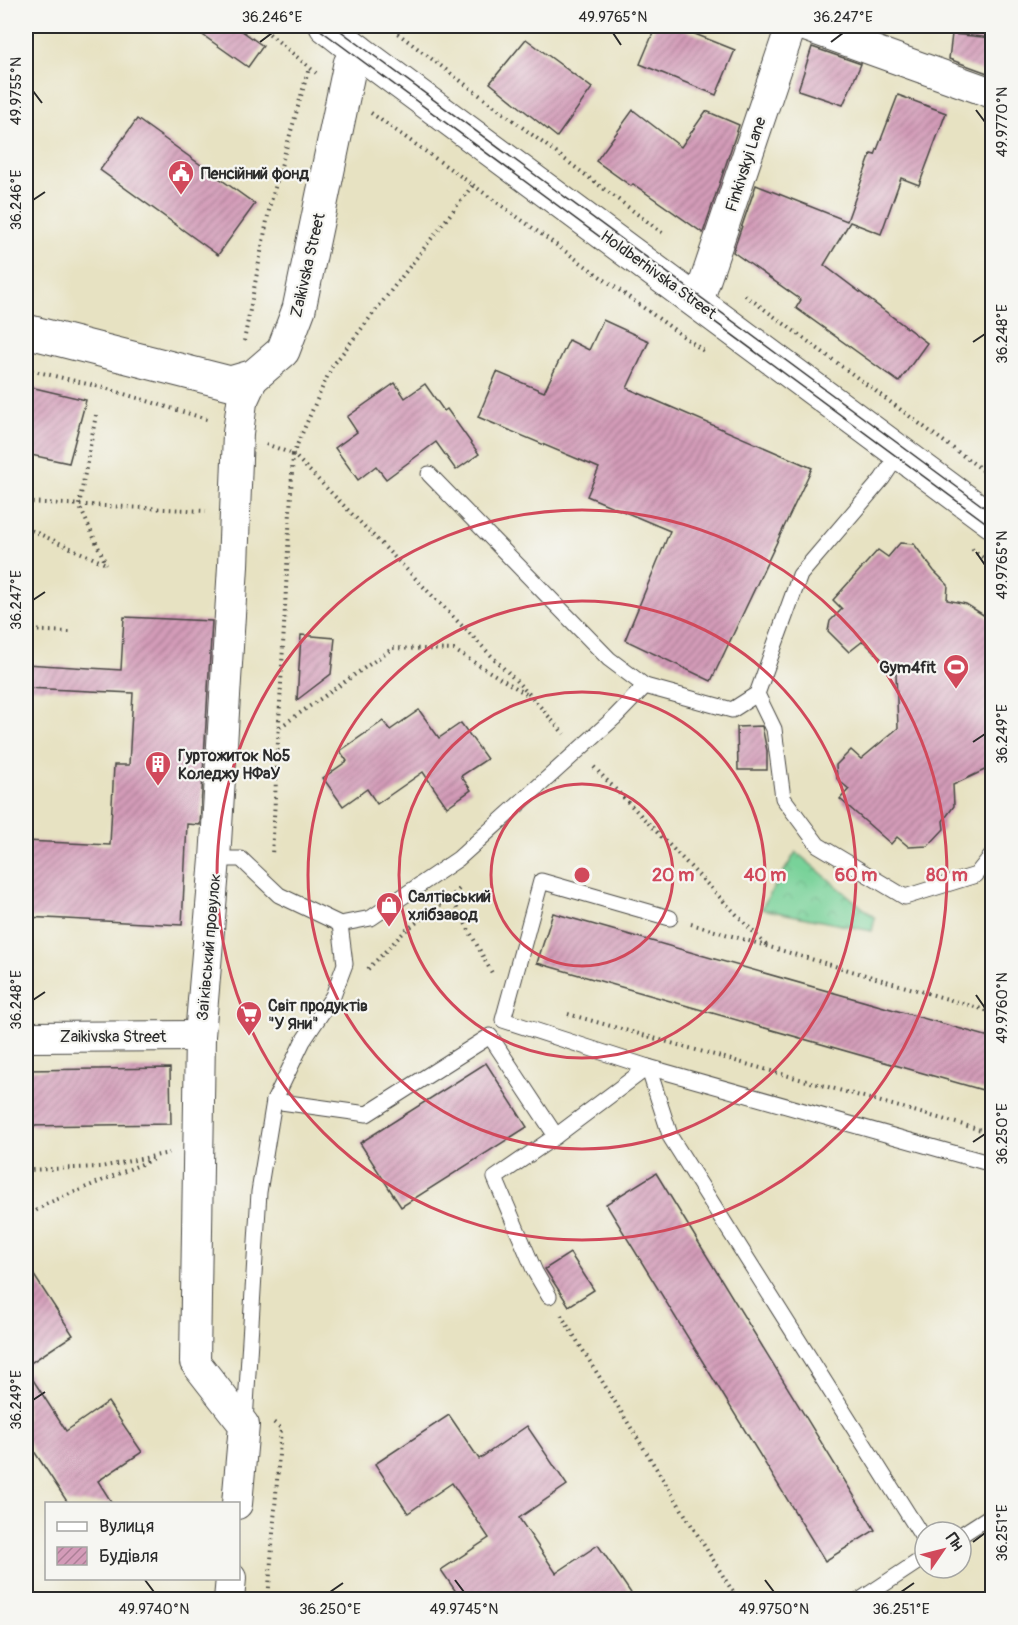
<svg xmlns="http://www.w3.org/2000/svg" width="1018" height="1625" font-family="Pangolin,sans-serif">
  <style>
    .park { fill: url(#park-crowns); stroke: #527e62; stroke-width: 1.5 }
    .building { fill: url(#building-hatch) }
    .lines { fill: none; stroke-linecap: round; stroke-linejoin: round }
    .service-casing { stroke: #474642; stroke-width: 17 }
    .minor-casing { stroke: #474642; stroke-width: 32 }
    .tertiary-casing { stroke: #474642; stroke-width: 35 }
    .primary-casing { stroke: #474642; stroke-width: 35 }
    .path { stroke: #474642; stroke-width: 4; stroke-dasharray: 1.5 4.5; stroke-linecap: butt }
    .service { stroke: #fff; stroke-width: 15 }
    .minor { stroke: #fff; stroke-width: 30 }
    .tertiary { stroke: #fff; stroke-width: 33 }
    .primary { stroke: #fff; stroke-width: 33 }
    .tram { stroke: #2b2b2b; stroke-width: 1.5 }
    .ticks { fill: none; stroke: #2b2b2b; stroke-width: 2 }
    .ring { fill: none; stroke: #d1495b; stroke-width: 3 }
    .labels { text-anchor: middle; stroke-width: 4.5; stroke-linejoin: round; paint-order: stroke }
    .street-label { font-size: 16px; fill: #2b2b2b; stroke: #f6f6f2 }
    .poi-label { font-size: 16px; font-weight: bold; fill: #2b2b2b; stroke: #f6f6f2; text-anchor: start }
    .centre { fill: #d1495b; stroke: #f6f6f2; stroke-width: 3 }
    .ring-label { font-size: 18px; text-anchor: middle; font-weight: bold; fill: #d1495b; stroke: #f6f6f2; stroke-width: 4.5; stroke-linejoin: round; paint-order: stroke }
    .neatline { fill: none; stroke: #2b2b2b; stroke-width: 2 }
    .ticks-label { font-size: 15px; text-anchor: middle; fill: #2b2b2b }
  </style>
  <defs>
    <pattern id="park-crowns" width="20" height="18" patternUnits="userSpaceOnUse" patternTransform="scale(1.5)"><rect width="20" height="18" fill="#78d299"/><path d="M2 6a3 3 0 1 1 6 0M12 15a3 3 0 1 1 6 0" fill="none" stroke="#68b484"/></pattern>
    <pattern id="building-hatch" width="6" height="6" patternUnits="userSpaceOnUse" patternTransform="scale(1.5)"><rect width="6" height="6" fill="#d39bb8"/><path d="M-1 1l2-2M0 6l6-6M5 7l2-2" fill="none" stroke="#ab7f96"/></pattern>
  </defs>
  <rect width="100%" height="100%" fill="#f6f6f2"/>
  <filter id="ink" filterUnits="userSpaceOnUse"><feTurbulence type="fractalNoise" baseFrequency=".0167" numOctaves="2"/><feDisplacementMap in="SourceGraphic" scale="12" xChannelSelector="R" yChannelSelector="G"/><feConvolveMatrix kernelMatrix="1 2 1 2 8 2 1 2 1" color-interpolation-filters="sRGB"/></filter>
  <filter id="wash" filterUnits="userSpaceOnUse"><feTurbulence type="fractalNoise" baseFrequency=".008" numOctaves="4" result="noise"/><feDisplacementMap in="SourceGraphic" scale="24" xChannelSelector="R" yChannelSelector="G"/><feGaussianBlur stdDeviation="1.35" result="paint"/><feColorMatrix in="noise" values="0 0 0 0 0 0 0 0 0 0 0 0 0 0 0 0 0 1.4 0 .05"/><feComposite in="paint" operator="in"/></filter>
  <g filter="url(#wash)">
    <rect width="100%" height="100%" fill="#e7e2c2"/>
    <polygon class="park" points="796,852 875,918 872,931 761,909"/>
    <g id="blocks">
      <g class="building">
        <polygon points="190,26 235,26 263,46 248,67"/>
        <polygon points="656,26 675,26 735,50 716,95 640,64"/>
        <polygon points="855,26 877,26 874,32"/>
        <polygon points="952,34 993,38 993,75 949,59"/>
        <polygon points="526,39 592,88 557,137 490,83"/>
        <polygon points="812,47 861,64 843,105 798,90"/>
        <polygon points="898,95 946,113 919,185 901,178 881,234 850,222 824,265 927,343 899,382 796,308 801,300 733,252 756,185 847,221 871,154 875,155"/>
        <polygon points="633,110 681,147 706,111 739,125 703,233 633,184 631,186 596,161"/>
        <polygon points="137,119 255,204 218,255 100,170"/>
        <polygon points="603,320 649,341 627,388 812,468 711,681 625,640 670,531 587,496 599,468 478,417 497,372 544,392 569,340 589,350"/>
        <polygon points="395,383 405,398 425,384 444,411 447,409 479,454 456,470 436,442 386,479 376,466 358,480 335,448 357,432 347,417"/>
        <polygon points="26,386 86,400 69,463 26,454"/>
        <polygon points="900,543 914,544 934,571 948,585 947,600 966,604 993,621 993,766 953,785 954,806 943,821 944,829 928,846 909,847 897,837 891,844 840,799 849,789 837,779 836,765 851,750 861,759 898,728 896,673 863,641 849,652 828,631 830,621 842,609 833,600 878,550 888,557"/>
        <polygon points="124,617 212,621 200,825 187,824 182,925 26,917 26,841 110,845 114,765 129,765 133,693 26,688 26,664 121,670"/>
        <polygon points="301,635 335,638 331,674 297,700"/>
        <polygon points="419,710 439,738 461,723 487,759 461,776 471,790 447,807 423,772 377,804 367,789 343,806 323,778 347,761 340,751 383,721 390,730"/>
        <polygon points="762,726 767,751 767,770 738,770 737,727"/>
        <polygon points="553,913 993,1038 993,1093 537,963"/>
        <polygon points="486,1063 527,1127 401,1207 360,1143"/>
        <polygon points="170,1068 171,1124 26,1126 26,1070"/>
        <polygon points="656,1173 875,1530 825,1561 606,1204"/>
        <polygon points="570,1253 594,1290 569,1306 545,1269"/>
        <polygon points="26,1263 73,1335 26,1366"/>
        <polygon points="26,1369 66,1431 108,1402 142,1452 98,1481 112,1503 68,1503 26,1439"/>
        <polygon points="449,1415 479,1459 527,1426 567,1485 519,1518 556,1573 598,1545 635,1599 461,1599 441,1570 489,1538 452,1483 408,1513 375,1464"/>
      </g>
    </g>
  </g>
  <g filter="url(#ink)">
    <use href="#blocks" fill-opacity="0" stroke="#474642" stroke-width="1.5"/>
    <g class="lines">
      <g class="service-casing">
        <g id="service">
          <polyline points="429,474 609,659 645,686 732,710 757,694 800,575 882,479 900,452"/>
          <polyline points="757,694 774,729 783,798 818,845 905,897 976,875 992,855"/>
          <polyline points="215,859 241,859 279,895 340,924 371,918 458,859 614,718 645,686"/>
          <polyline points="670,918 541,881 503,1020 648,1067 992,1164"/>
          <polyline points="274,1101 367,1114 490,1036 556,1136"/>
          <polyline points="549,1296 535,1272 495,1178 556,1136 648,1067 671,1138 925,1541"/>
          <polyline points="245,1422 259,1192 274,1101 303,1041 333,996 345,964 340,924"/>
          <polyline points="961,1535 992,1515"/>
          <polyline points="860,1600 925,1557"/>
        </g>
      </g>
      <g class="minor-casing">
        <g id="minor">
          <polyline points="805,26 992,93"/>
          <polyline points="698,302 791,26"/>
          <polyline points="26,1037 200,1036"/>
          <polyline points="237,1504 244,1425 195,1362 200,1036 215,859 233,566 238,433 242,402 254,376"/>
          <polyline points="229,1600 231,1578"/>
        </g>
      </g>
      <g class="tertiary-casing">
        <polyline id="tertiary" points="26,331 230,383 254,376 283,351 299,309 350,64 358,51"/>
      </g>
      <g class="primary-casing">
        <polyline id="primary" points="326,26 358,51 992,521"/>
      </g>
      <g class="path">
        <polyline points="260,26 316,73"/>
        <polyline points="388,26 665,235"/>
        <polyline points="371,113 473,185 331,368 293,454 531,696 564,734"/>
        <polyline points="473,185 705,352"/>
        <polyline points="745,295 992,477"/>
        <polyline points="244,341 270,205 309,68"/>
        <polyline points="26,369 108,389 210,420"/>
        <polyline points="96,415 79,505 106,564"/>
        <polyline points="266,444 293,454 272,856"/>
        <polyline points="26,502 206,511"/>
        <polyline points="26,528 106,564"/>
        <polyline points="972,549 992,565"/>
        <polyline points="26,630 70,632"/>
        <polyline points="280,727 393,648 454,650 526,694"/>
        <polyline points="594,767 766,945"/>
        <polyline points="451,897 492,973"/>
        <polyline points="691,924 992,1012"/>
        <polyline points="368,969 405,931 451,897 461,887"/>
        <polyline points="568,1014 992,1133"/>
        <polyline points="26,1170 101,1167 169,1153"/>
        <polyline points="26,1217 46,1204 156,1158"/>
        <polyline points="561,1315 738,1600"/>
        <polyline points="268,1600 281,1428 273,1422"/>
      </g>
      <use href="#service" class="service"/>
      <use href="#minor" class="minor"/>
      <use href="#tertiary" class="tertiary"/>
      <use href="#primary" class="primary"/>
      <g class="tram">
        <polyline points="315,26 992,527"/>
        <polyline points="334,26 992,513"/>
      </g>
    </g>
  </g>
  <path class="ticks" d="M 613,33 L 621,45M 260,42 L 272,33M 831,42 L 843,33M 33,91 L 42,103M 976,110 L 985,122M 33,200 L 45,192M 973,342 L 985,334M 976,552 L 985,565M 33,600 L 45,592M 973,742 L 985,734M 976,995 L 985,1008M 33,1000 L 45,992M 973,1142 L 985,1134M 33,1400 L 45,1392M 973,1542 L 985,1533M 145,1580 L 154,1592M 455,1580 L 464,1592M 765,1580 L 774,1592M 330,1592 L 343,1583M 901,1592 L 914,1583"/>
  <g class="ring">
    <circle cx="582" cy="875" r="91"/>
    <circle cx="582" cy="875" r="183"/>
    <circle cx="582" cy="875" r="274"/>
    <circle cx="582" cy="875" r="365"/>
  </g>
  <defs>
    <g id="civic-pin" transform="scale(1.35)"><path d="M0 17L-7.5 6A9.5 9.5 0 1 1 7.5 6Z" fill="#d1495b" stroke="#f6f6f2"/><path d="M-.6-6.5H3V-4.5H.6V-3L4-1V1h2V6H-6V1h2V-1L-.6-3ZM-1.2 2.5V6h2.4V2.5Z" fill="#fff"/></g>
    <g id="stadium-pin" transform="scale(1.35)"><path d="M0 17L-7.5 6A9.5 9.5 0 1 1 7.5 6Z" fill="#d1495b" stroke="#f6f6f2"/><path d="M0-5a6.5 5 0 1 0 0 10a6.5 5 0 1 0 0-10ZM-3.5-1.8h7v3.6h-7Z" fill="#fff"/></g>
    <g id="building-pin" transform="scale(1.35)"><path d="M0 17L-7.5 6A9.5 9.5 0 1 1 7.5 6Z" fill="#d1495b" stroke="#f6f6f2"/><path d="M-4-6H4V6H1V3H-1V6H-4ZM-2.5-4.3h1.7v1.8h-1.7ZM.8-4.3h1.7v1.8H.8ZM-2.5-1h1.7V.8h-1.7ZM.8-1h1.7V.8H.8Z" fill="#fff"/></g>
    <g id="shop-pin" transform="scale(1.35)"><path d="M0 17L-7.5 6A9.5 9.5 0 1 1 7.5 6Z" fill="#d1495b" stroke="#f6f6f2"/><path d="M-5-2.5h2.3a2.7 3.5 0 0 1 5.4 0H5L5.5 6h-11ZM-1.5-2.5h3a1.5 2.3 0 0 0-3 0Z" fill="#fff"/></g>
    <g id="supermarket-pin" transform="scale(1.35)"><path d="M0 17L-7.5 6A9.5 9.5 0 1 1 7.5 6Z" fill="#d1495b" stroke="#f6f6f2"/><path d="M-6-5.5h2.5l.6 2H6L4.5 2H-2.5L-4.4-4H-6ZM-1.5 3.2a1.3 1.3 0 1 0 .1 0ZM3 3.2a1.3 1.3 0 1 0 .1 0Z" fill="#fff"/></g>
  </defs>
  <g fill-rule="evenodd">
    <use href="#civic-pin" x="181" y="173"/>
    <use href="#stadium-pin" x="956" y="667"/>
    <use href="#building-pin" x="158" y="764"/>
    <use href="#shop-pin" x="389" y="905"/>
    <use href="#supermarket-pin" x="249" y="1014"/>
  </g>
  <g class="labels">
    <g class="street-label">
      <text transform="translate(745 164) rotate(-72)" y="6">Finkivskyi Lane</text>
      <text transform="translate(307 265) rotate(-77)" y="6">Zaikivska Street</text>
      <text transform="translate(659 274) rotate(36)" y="6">Holdberhivska Street</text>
      <text transform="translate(208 947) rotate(-85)" y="6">Заїківський провулок</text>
      <text x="113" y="1042">Zaikivska Street</text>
    </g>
    <g class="poi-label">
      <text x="201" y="179">Пенсійний фонд</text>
      <text x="936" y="673" text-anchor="end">Gym4fit</text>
      <text x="178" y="761">Гуртожиток №5<tspan x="178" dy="18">Коледжу НФаУ</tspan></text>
      <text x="408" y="902">Салтівський<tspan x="408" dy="18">хлібзавод</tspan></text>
      <text x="268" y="1011">Світ продуктів<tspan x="268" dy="18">"У Яни"</tspan></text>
    </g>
  </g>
  <circle cx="582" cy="875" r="9" class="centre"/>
  <g class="ring-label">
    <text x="673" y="881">20 m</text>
    <text x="765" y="881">40 m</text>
    <text x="856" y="881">60 m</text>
    <text x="947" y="881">80 m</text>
  </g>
  <rect width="1018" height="1625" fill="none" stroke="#f6f6f2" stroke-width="66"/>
  <rect x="45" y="1502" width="195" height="78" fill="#f6f6f2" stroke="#a5a5a2" stroke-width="1.5"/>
  <rect x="57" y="1522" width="30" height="9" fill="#ffffff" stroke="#a5a5a2" stroke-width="1.5"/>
  <text x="99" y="1532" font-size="18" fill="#2b2b2b">Вулиця</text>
  <rect x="57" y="1547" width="30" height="18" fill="url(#building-hatch)" stroke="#a5a5a2" stroke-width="1.5"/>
  <text x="99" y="1562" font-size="18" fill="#2b2b2b">Будівля</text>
  <g transform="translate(943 1550) rotate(55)"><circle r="28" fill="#f6f6f2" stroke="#a5a5a2" stroke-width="1.5"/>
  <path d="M0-4.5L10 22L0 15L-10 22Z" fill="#d1495b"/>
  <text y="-9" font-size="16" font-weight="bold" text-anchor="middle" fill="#2b2b2b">Пн</text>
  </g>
  <rect x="33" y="33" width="952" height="1559" class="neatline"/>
  <g class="ticks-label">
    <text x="272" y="22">36.246°E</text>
    <text x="613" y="22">49.9765°N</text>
    <text x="843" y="22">36.247°E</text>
    <text transform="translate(16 91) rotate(-90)" y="5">49.9755°N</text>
    <text transform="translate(1002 122) rotate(-90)" y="5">49.9770°N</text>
    <text transform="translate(16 200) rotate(-90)" y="5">36.246°E</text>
    <text transform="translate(1002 334) rotate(-90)" y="5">36.248°E</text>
    <text transform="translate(1002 565) rotate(-90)" y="5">49.9765°N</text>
    <text transform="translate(16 600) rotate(-90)" y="5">36.247°E</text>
    <text transform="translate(1002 734) rotate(-90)" y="5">36.249°E</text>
    <text transform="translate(16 1000) rotate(-90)" y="5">36.248°E</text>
    <text transform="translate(1002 1008) rotate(-90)" y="5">49.9760°N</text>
    <text transform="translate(1002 1134) rotate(-90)" y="5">36.250°E</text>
    <text transform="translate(16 1400) rotate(-90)" y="5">36.249°E</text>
    <text transform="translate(1002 1533) rotate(-90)" y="5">36.251°E</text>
    <text x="154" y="1614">49.9740°N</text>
    <text x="330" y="1614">36.250°E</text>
    <text x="464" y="1614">49.9745°N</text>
    <text x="774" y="1614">49.9750°N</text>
    <text x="901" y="1614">36.251°E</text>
  </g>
</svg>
